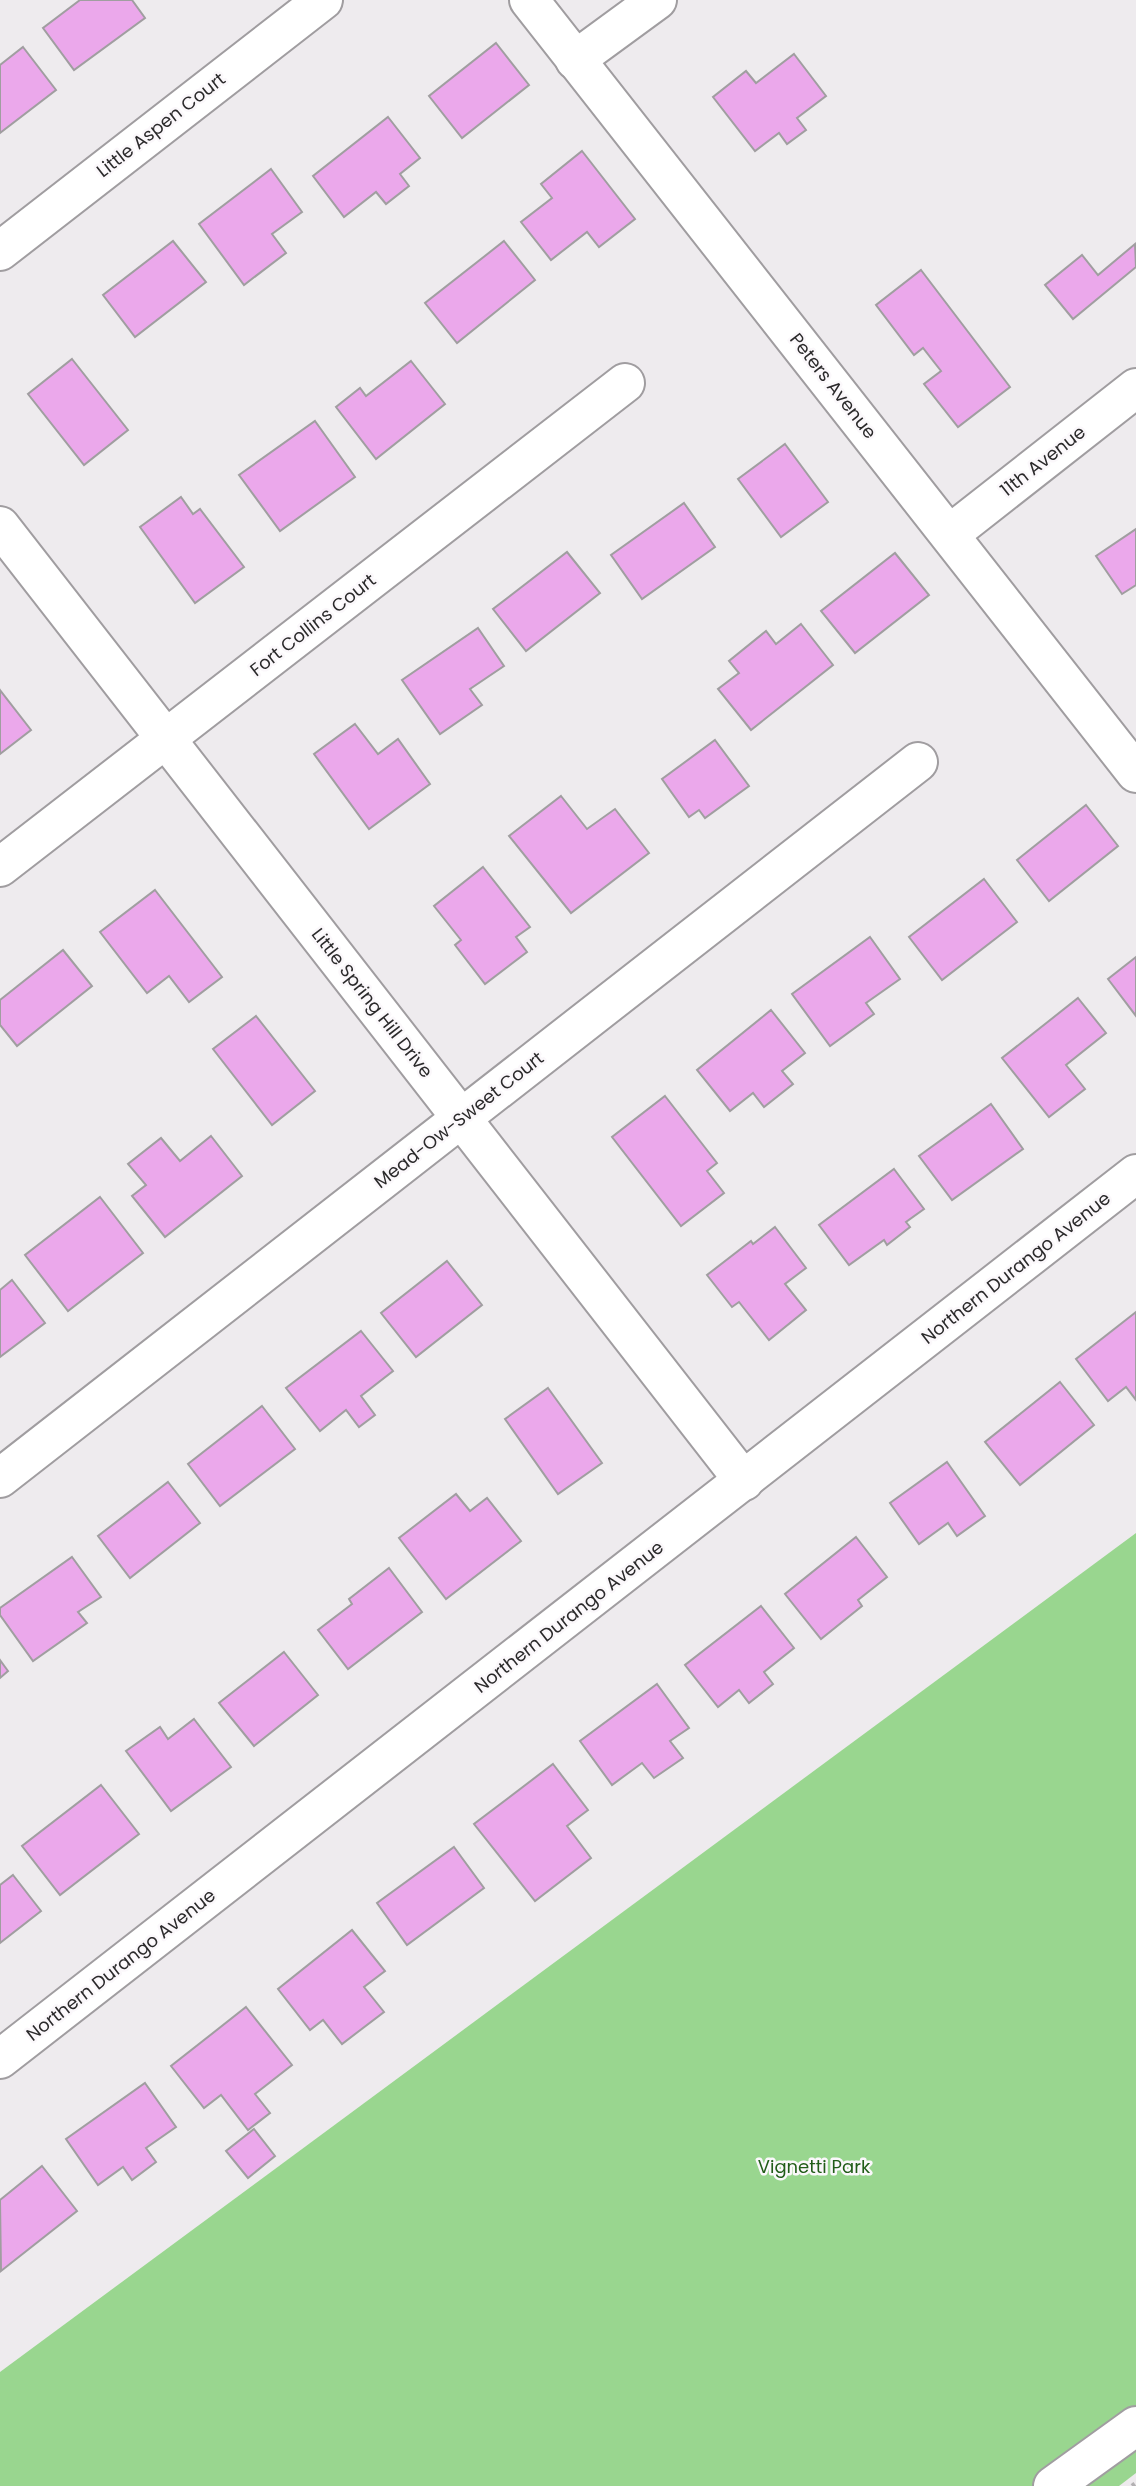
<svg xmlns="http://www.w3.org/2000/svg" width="1136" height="2486" font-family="Poppins,sans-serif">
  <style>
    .green { fill: #99d68f }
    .building { fill: #eba8eb; stroke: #a09ea0; stroke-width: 2 }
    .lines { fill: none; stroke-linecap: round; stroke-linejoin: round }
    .minor-casing { stroke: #a09da0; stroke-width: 42 }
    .path { stroke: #b3b1b3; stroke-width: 4.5; stroke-dasharray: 3.5 5; stroke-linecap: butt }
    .minor { stroke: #fff; stroke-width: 38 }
    .labels { text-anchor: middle; stroke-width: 5; stroke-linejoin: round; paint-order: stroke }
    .street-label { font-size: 18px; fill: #2b2a2b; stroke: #fbf8fb }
    .park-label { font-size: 18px; fill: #215d18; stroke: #fbf8fb }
  </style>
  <rect width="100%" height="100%" fill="#eeebee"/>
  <polygon class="green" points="1136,1533 1136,2473 1119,2486 0,2486 0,2372"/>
  <g class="building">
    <polygon points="80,0 132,0 145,18 74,70 43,28"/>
    <polygon points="496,43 529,85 462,138 429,96"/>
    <polygon points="23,47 56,90 0,133 0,65"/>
    <polygon points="794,54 826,96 797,118 806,130 787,144 779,133 755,151 713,97 746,71 756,83"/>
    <polygon points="388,117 420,158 400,174 409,186 386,204 376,192 344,217 313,176"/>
    <polygon points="582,151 635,219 599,247 587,232 551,260 521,222 552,198 541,184"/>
    <polygon points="271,169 302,212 272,234 286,253 244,285 199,224"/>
    <polygon points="173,241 206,282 135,337 103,295"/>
    <polygon points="504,241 535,280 457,343 425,303"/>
    <polygon points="1135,244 1136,267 1073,319 1045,285 1082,255 1098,275"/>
    <polygon points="921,270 1010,387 958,427 924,384 941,371 923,348 914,355 876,305"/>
    <polygon points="72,359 128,430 84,465 28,394"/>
    <polygon points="411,361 445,404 376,459 336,407 360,388 366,396"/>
    <polygon points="315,421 355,477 280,531 239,475"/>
    <polygon points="785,444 828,502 781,537 738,479"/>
    <polygon points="181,497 193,514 200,509 244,567 195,603 140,527"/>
    <polygon points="684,503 715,547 642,599 611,555"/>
    <polygon points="1136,529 1136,585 1122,594 1096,556"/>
    <polygon points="567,552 600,593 526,651 493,609"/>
    <polygon points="895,553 929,595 855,653 821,611"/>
    <polygon points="801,624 833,665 751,730 718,689 739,673 729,661 766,631 776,644"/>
    <polygon points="478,628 504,666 470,689 482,705 440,734 402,680"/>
    <polygon points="0,690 31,730 0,754"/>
    <polygon points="355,724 378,754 398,739 430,784 369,829 314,754"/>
    <polygon points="715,740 749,786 705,818 699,810 689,817 662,779"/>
    <polygon points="561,796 587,829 615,809 649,853 571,913 509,836"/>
    <polygon points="1086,805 1118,846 1049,901 1017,860"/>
    <polygon points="483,867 530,927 516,937 527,952 485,984 455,945 461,940 434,906"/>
    <polygon points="984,879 1017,922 942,980 909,937"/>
    <polygon points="155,890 222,977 189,1002 169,976 147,993 100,932"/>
    <polygon points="870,937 900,979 866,1003 874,1014 830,1046 792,994"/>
    <polygon points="63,950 92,986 17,1046 0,1025 0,1000"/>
    <polygon points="1136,957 1136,1016 1108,979"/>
    <polygon points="1078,998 1106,1033 1066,1065 1085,1089 1049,1117 1002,1058"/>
    <polygon points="771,1010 805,1053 782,1071 793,1084 764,1107 753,1093 730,1111 697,1070"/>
    <polygon points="256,1016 315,1091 272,1125 213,1049"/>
    <polygon points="665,1096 717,1163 707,1171 724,1193 681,1226 612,1137"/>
    <polygon points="991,1104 1023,1149 952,1200 919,1156"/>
    <polygon points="211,1136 242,1176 165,1237 132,1196 146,1185 128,1164 161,1138 180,1161"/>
    <polygon points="894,1169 924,1209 906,1222 910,1227 887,1245 884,1240 849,1265 819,1225"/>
    <polygon points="100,1197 143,1253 68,1311 25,1255"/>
    <polygon points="775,1227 806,1268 785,1284 806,1310 769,1340 739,1302 732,1307 707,1275 751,1241 753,1244"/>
    <polygon points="447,1261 482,1305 416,1357 381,1313"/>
    <polygon points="12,1280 45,1323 0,1357 0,1290"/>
    <polygon points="1136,1312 1136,1400 1126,1387 1108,1401 1076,1359"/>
    <polygon points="361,1331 393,1371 361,1396 375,1415 359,1427 346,1410 320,1431 286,1388"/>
    <polygon points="1060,1382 1094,1425 1020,1485 985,1442"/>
    <polygon points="548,1388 602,1463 558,1494 505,1419"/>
    <polygon points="262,1406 295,1449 220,1506 188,1464"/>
    <polygon points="947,1462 985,1516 957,1536 948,1523 919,1544 890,1503"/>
    <polygon points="168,1482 200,1523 130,1578 98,1536"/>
    <polygon points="456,1494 470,1511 487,1498 521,1541 446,1599 399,1538"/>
    <polygon points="856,1537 887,1577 858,1600 862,1606 821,1639 785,1594"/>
    <polygon points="72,1557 101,1597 78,1612 87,1623 33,1661 0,1615 0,1608"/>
    <polygon points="389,1568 422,1612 348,1669 318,1630 352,1604 349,1599"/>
    <polygon points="761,1606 794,1648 764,1672 773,1684 749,1703 739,1690 718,1707 685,1665"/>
    <polygon points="284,1652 318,1695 254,1746 219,1703"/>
    <polygon points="0,1660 8,1671 0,1678"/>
    <polygon points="657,1684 689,1728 670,1741 683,1758 654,1778 642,1763 612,1785 580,1741"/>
    <polygon points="194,1719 231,1767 171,1811 126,1751 160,1727 168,1739"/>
    <polygon points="553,1764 588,1810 567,1826 591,1858 535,1901 474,1824"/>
    <polygon points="101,1785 139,1834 60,1895 22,1846"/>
    <polygon points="454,1847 484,1888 407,1945 377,1903"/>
    <polygon points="13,1875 41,1911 0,1943 0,1885"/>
    <polygon points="352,1930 385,1971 364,1987 384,2012 342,2044 323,2020 310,2030 278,1989"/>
    <polygon points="246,2007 292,2065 255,2094 270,2113 248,2130 221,2095 204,2108 171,2066"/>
    <polygon points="145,2083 176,2127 146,2148 156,2162 132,2180 123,2167 98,2185 66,2139"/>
    <polygon points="254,2129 275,2156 248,2178 226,2151"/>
    <polygon points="42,2166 77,2211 1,2271 0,2200"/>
  </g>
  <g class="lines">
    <g class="minor-casing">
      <g id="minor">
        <polyline points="529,0 1136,773"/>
        <polyline points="575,60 657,0"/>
        <polyline points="0,251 323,0"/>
        <polyline points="0,526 744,1481"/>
        <polyline points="950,534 1136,388"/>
        <polyline points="0,867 625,383"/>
        <polyline points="0,1478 918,762"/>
        <polyline points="0,2059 1136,1174"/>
        <polyline points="1053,2486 1136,2426"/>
      </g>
    </g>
    <polyline class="path" points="1132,2486 1136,2483"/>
    <use href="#minor" class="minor"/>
  </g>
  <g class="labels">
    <g class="street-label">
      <text transform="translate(161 125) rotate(-38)" y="6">Little Aspen Court</text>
      <text transform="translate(833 386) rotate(52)" y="6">Peters Avenue</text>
      <text transform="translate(1043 461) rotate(-38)" y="6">11th Avenue</text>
      <text transform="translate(313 625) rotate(-38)" y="6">Fort Collins Court</text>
      <text transform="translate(372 1003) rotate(52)" y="6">Little Spring Hill Drive</text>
      <text transform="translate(459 1120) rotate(-38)" y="6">Mead-Ow-Sweet Court</text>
      <text transform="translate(1016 1268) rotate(-38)" y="6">Northern Durango Avenue</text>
      <text transform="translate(569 1617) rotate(-38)" y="6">Northern Durango Avenue</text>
      <text transform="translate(121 1965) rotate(-38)" y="6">Northern Durango Avenue</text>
    </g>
    <g class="park-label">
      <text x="814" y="2173">Vignetti Park</text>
    </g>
  </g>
</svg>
